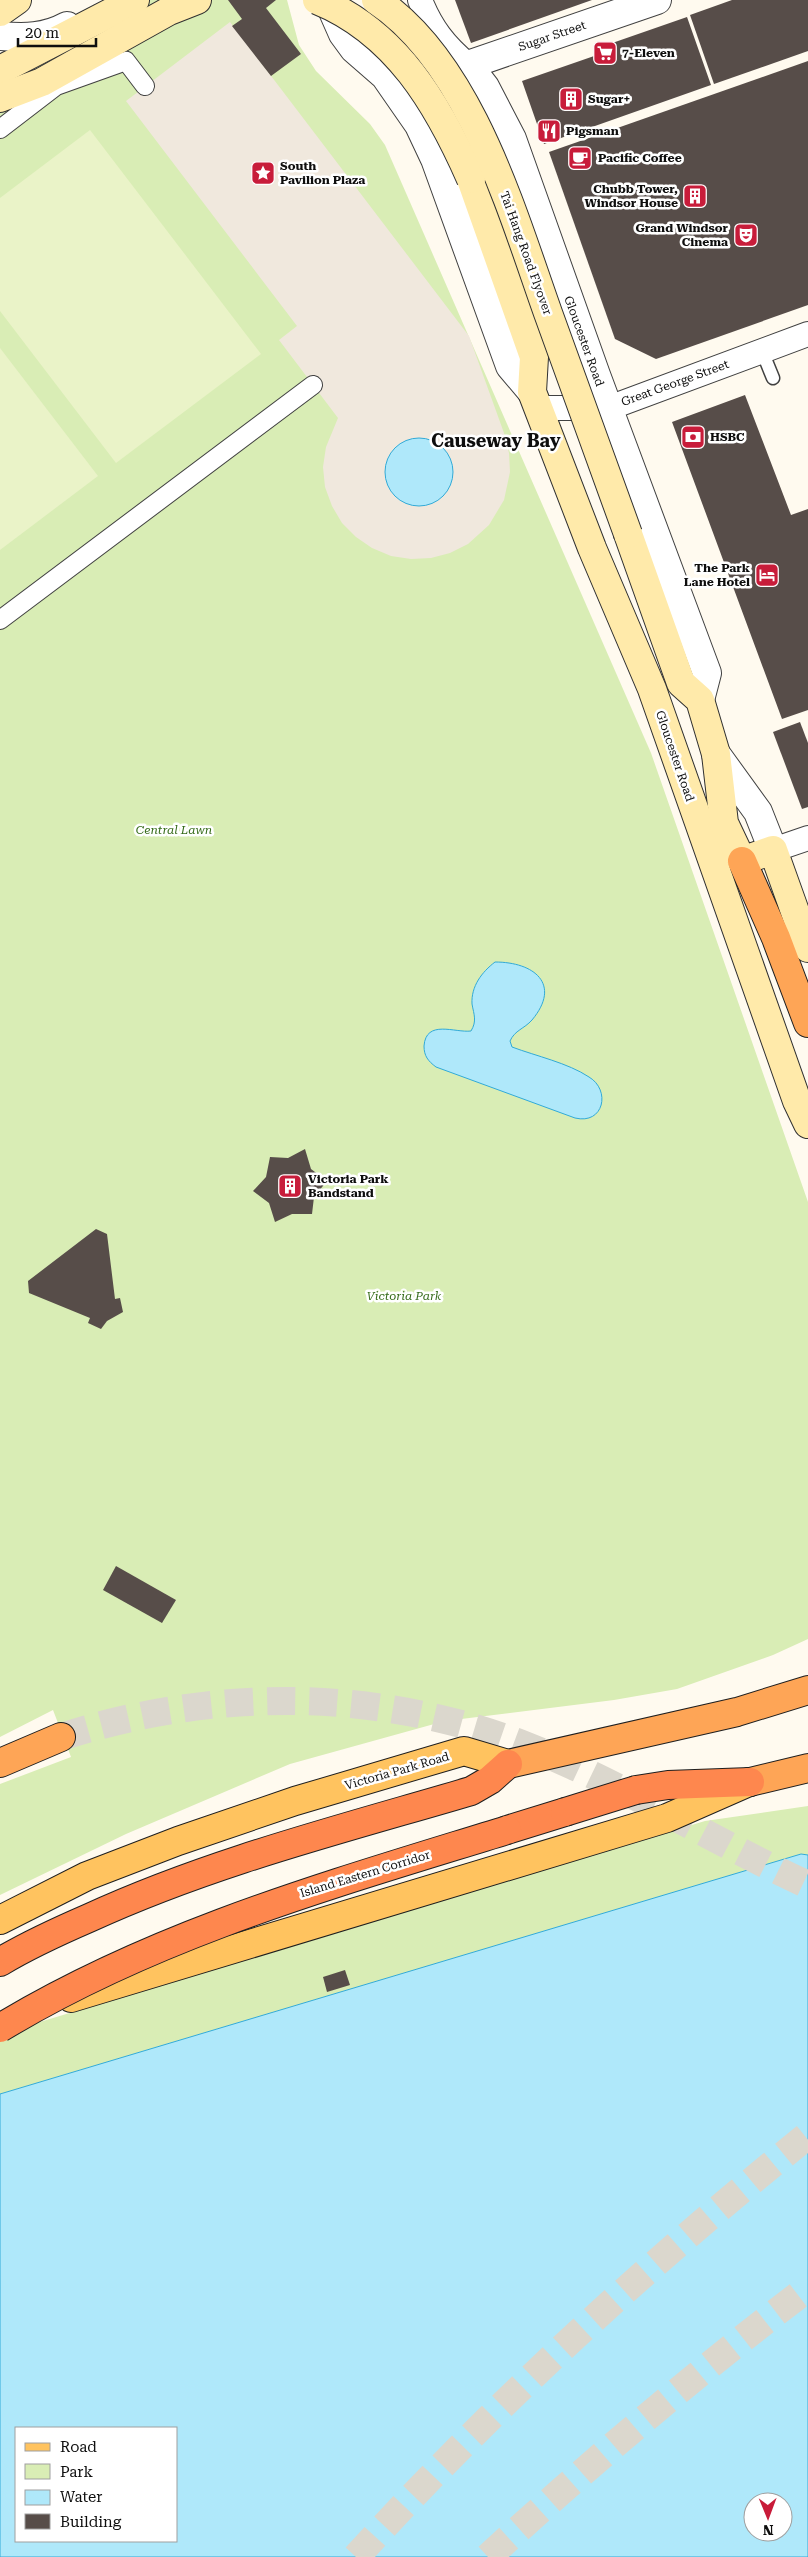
<svg xmlns="http://www.w3.org/2000/svg" width="808" height="2557" font-family="'Roboto Serif',serif">
  <style>
    .green { fill: #d9edb5 }
    .pitch { fill: #eaf3c8 }
    .plaza { fill: #f0e8dd }
    .water { fill: #afe8fa; stroke: #31aad7; fill-rule: evenodd }
    .building { fill: #574d49 }
    .lines { fill: none; stroke-linecap: round; stroke-linejoin: round }
    .trunk-tunnel { stroke: #dbd7cd; stroke-width: 28; stroke-dasharray: 28 14; stroke-linecap: butt }
    .motorway-tunnel { stroke: #dbd7cd; stroke-width: 28; stroke-dasharray: 28 14; stroke-linecap: butt }
    .service-casing { stroke: #414141; stroke-width: 15 }
    .pedestrian-casing { stroke: #414141; stroke-width: 20 }
    .minor-casing { stroke: #414141; stroke-width: 26 }
    .tertiary-casing { stroke: #414141; stroke-width: 30 }
    .secondary-casing { stroke: #303030; stroke-width: 30 }
    .primary-casing { stroke: #1f1f1f; stroke-width: 30 }
    .trunk-casing { stroke: #1f1f1f; stroke-width: 30 }
    .motorway-casing { stroke: #1f1f1f; stroke-width: 30 }
    .service { stroke: #fff; stroke-width: 12 }
    .pedestrian { stroke: #fff; stroke-width: 18 }
    .minor { stroke: #fff; stroke-width: 24 }
    .tertiary { stroke: #fff; stroke-width: 28 }
    .secondary { stroke: #ffeaaa; stroke-width: 28 }
    .primary { stroke: #ffc35f; stroke-width: 28 }
    .trunk { stroke: #fea556; stroke-width: 28 }
    .motorway { stroke: #fe874e; stroke-width: 28 }
    .secondary-bridge-casing { stroke: #303030; stroke-width: 30; stroke-linecap: butt }
    .motorway-bridge-casing { stroke: #1f1f1f; stroke-width: 30; stroke-linecap: butt }
    .secondary-bridge { stroke: #ffeaaa; stroke-width: 28 }
    .motorway-bridge { stroke: #fe874e; stroke-width: 28 }
    .labels { text-anchor: middle; stroke-width: 5; stroke-linejoin: round; paint-order: stroke }
    .street-label { font-size: 12px; fill: #0e0e0e; stroke: #fff }
    .poi-label { font-size: 12px; font-weight: bold; fill: #0e0e0e; stroke: #fff; text-anchor: start }
    .park-label { font-size: 12px; font-style: italic; fill: #356b19; stroke: #fff }
    .district-label { font-size: 18px; font-weight: bold; fill: #0e0e0e; stroke: #fff }
  </style>
  <rect width="100%" height="100%" fill="#fffaef"/>
  <g class="green">
    <polygon points="140,0 287,0 299,45 316,71 370,124 385,145 651,753 808,1202 808,1639 773,1655 677,1689 614,1700 445,1721 290,1764 126,1834 0,1895 0,1784 71,1757 53,1710 0,1737 0,68 13,60 25,75"/>
    <polygon points="808,1806 808,1855 801,1854 0,2094 0,2034 705,1821"/>
  </g>
  <g class="pitch">
    <polygon points="90,130 261,354 116,463 0,311 0,198"/>
    <polygon points="0,348 98,476 0,550"/>
  </g>
  <polygon class="plaza" points="230,22 469,336 504,433 509,453 510,472 504,500 489,525 468,544 450,553 431,558 411,559 391,556 372,548 356,537 342,523 332,506 325,487 323,467 326,447 338,418 279,340 297,326 126,101"/>
  <g class="water">
    <circle cx="419" cy="472" r="34"/>
    <path d="M 495,962 C 534,962 562,984 532,1020 C 524,1029 515,1030 510,1041 L 512,1047 C 536,1056 568,1063 589,1077 C 611,1090 604,1125 575,1118 L 436,1067 C 428,1061 424,1056 424,1046 C 426,1019 455,1033 471,1031 C 477,1021 474,1015 472,1004 C 471,986 482,972 495,962 Z"/>
    <path d="M 801,1854 L 808,1855 L 808,2557 L 0,2557 L 0,2094 ZM 176,2428 L 176,2541 L 16,2541 L 16,2428 ZM 753,2502 L 783,2502 L 783,2532 L 753,2532 Z"/>
  </g>
  <g class="building">
    <polygon points="228,0 276,0 266,8 301,54 271,76 232,26 242,19"/>
    <polygon points="455,0 592,0 471,43"/>
    <polygon points="732,0 808,0 808,51 714,84 690,15"/>
    <polygon points="687,17 711,85 544,144 522,81 597,55 595,49"/>
    <polygon points="808,61 808,305 656,359 615,339 549,152"/>
    <polygon points="745,395 791,515 808,509 808,710 782,719 672,422"/>
    <polygon points="800,722 808,743 808,807 802,809 773,732"/>
    <polygon points="305,1149 311,1169 327,1181 314,1197 312,1214 292,1214 275,1222 269,1203 253,1191 266,1177 270,1157 288,1158"/>
    <polygon points="96,1229 107,1234 115,1299 120,1298 123,1312 107,1321 101,1329 88,1323 90,1318 29,1293 28,1281"/>
    <polygon points="116,1566 176,1600 162,1623 103,1590"/>
    <polygon points="345,1970 350,1985 327,1992 323,1977"/>
  </g>
  <g class="lines">
    <path class="trunk-tunnel" d="M 61,1737 C 212,1688 378,1687 527,1746 C 624,1785 713,1841 808,1885"/>
    <g class="motorway-tunnel">
      <path d="M 356,2557 C 495,2404 647,2265 808,2135"/>
      <path d="M 488,2557 C 591,2463 697,2372 808,2288"/>
    </g>
    <g class="service-casing">
      <polyline id="service" points="762,351 773,378"/>
    </g>
    <g class="pedestrian-casing">
      <g id="pedestrian">
        <polyline points="0,129 56,86 126,61 145,86"/>
        <polyline points="0,620 313,385"/>
      </g>
    </g>
    <g class="minor-casing">
      <g id="minor">
        <path d="M 420,0 C 431,28 445,46 468,65"/>
        <polyline points="538,408 609,408 808,334"/>
        <polyline points="773,850 808,838"/>
      </g>
    </g>
    <g class="tertiary-casing">
      <g id="tertiary">
        <polyline points="328,0 343,34 354,49 385,76 419,125 435,159 510,366 532,392"/>
        <polyline points="657,0 468,65 485,87 512,139 596,375 707,673 700,700"/>
        <path d="M 0,36 C 25,38 45,38 67,26"/>
        <polyline points="716,754 758,812 773,850"/>
      </g>
    </g>
    <g class="secondary-casing">
      <g id="secondary">
        <polyline points="0,12 17,0"/>
        <polyline points="0,70 135,0"/>
        <polyline points="0,98 42,82 169,11 197,0"/>
        <polyline points="471,179 534,357 532,392 592,548 652,689 797,1101 808,1124"/>
        <polyline points="628,534 681,683 700,700 716,754 724,823 742,861 773,850 808,948"/>
      </g>
    </g>
    <g class="primary-casing">
      <g id="primary">
        <polyline points="0,1920 87,1876 178,1841 295,1801 464,1751 508,1764"/>
        <polyline points="71,1998 667,1818 749,1782"/>
      </g>
    </g>
    <g class="trunk-casing">
      <g id="trunk">
        <polyline points="742,861 776,938 808,1023"/>
        <polyline points="0,1763 61,1737"/>
        <polyline points="508,1764 737,1712 808,1690"/>
        <polyline points="750,1782 808,1768"/>
      </g>
    </g>
    <g class="motorway-casing">
      <g id="motorway">
        <polyline points="636,1790 668,1785 750,1782"/>
        <polyline points="507,1830 565,1812"/>
        <path d="M 0,1962 C 28,1945 59,1931 89,1918 C 211,1862 342,1829 471,1791 L 490,1780 L 508,1764"/>
      </g>
    </g>
    <use href="#service" class="service"/>
    <use href="#pedestrian" class="pedestrian"/>
    <use href="#minor" class="minor"/>
    <use href="#tertiary" class="tertiary"/>
    <use href="#secondary" class="secondary"/>
    <use href="#primary" class="primary"/>
    <use href="#trunk" class="trunk"/>
    <use href="#motorway" class="motorway"/>
    <g class="secondary-bridge-casing">
      <g id="secondary-bridge">
        <path d="M 317,0 C 396,32 438,104 471,179"/>
        <path d="M 376,0 C 470,62 512,212 548,313 C 575,387 601,460 628,534"/>
      </g>
    </g>
    <g class="motorway-bridge-casing">
      <g id="motorway-bridge">
        <polyline points="565,1812 636,1790"/>
        <path d="M 0,2028 C 157,1933 333,1884 507,1830"/>
      </g>
    </g>
    <use href="#secondary-bridge" class="secondary-bridge"/>
    <use href="#motorway-bridge" class="motorway-bridge"/>
  </g>
  <defs>
    <g id="supermarket-square" transform="scale(1.25)"><rect x="-9" y="-9" width="18" height="18" rx="4" fill="#c81c3a" stroke="#fff"/><path d="M-6-5.5h2.5l.6 2H6L4.5 2H-2.5L-4.4-4H-6ZM-1.5 3.2a1.3 1.3 0 1 0 .1 0ZM3 3.2a1.3 1.3 0 1 0 .1 0Z" fill="#fff"/></g>
    <g id="building-square" transform="scale(1.25)"><rect x="-9" y="-9" width="18" height="18" rx="4" fill="#c81c3a" stroke="#fff"/><path d="M-4-6H4V6H1V3H-1V6H-4ZM-2.5-4.3h1.7v1.8h-1.7ZM.8-4.3h1.7v1.8H.8ZM-2.5-1h1.7V.8h-1.7ZM.8-1h1.7V.8H.8Z" fill="#fff"/></g>
    <g id="restaurant-square" transform="scale(1.25)"><rect x="-9" y="-9" width="18" height="18" rx="4" fill="#c81c3a" stroke="#fff"/><path d="M-5-6h1v4h1v-4h1v4h1v-4h1v5L-1.5 .5V6h-2V.5L-5-1ZM5-6V6H3V1.5H1.5Q1.5-4 5-6Z" fill="#fff"/></g>
    <g id="cafe-square" transform="scale(1.25)"><rect x="-9" y="-9" width="18" height="18" rx="4" fill="#c81c3a" stroke="#fff"/><path d="M-5.5-4.5H6V0H3Q3 3.5 0 3.5H-2.5Q-5.5 3.5-5.5 0ZM3-3.2v2h1.7v-2ZM-6 4.5H4V6H-6Z" fill="#fff"/></g>
    <g id="sight-square" transform="scale(1.25)"><rect x="-9" y="-9" width="18" height="18" rx="4" fill="#c81c3a" stroke="#fff"/><path d="M0-6L1.8-2.2L6-1.7L2.9 1.2L3.7 5.4L0 3.3L-3.7 5.4L-2.9 1.2L-6-1.7L-1.8-2.2Z" fill="#fff"/></g>
    <g id="theatre-square" transform="scale(1.25)"><rect x="-9" y="-9" width="18" height="18" rx="4" fill="#c81c3a" stroke="#fff"/><path d="M-5-5.5Q0-4 5-5.5V0Q5 5 0 6Q-5 5-5 0ZM-3.3-2.5H-1v1.5H-3.3ZM1-2.5H3.3v1.5H1ZM-2.8 1Q0 5.5 2.8 1Z" fill="#fff"/></g>
    <g id="bank-square" transform="scale(1.25)"><rect x="-9" y="-9" width="18" height="18" rx="4" fill="#c81c3a" stroke="#fff"/><path d="M-6-4H6V4H-6ZM0-2.3a2.3 2.3 0 1 0 0 4.6a2.3 2.3 0 1 0 0-4.6Z" fill="#fff"/></g>
    <g id="hotel-square" transform="scale(1.25)"><rect x="-9" y="-9" width="18" height="18" rx="4" fill="#c81c3a" stroke="#fff"/><path d="M-6-4.5h1.5V1H6V5H4.5V3h-9V5H-6ZM-4 0a1.8 1.8 0 1 1 3.6 0ZM.5 0V-2.5h3Q6-2.5 6 0Z" fill="#fff"/></g>
  </defs>
  <g fill-rule="evenodd">
    <use href="#supermarket-square" x="605" y="53"/>
    <use href="#building-square" x="571" y="99"/>
    <use href="#restaurant-square" x="549" y="131"/>
    <use href="#cafe-square" x="580" y="158"/>
    <use href="#sight-square" x="263" y="173"/>
    <use href="#building-square" x="695" y="196"/>
    <use href="#theatre-square" x="746" y="235"/>
    <use href="#bank-square" x="693" y="437"/>
    <use href="#hotel-square" x="767" y="575"/>
    <use href="#building-square" x="290" y="1186"/>
  </g>
  <g class="labels">
    <g class="street-label">
      <text transform="translate(552 36) rotate(-19)" y="4">Sugar Street</text>
      <text transform="translate(526 253) rotate(70)" y="4">Tai Hang Road Flyover</text>
      <text transform="translate(584 341) rotate(70)" y="4">Gloucester Road</text>
      <text transform="translate(675 383) rotate(-20)" y="4">Great George Street</text>
      <text transform="translate(675 756) rotate(71)" y="4">Gloucester Road</text>
      <text transform="translate(397 1771) rotate(-16)" y="4">Victoria Park Road</text>
      <text transform="translate(365 1874) rotate(-17)" y="4">Island Eastern Corridor</text>
    </g>
    <g class="poi-label">
      <text x="622" y="57">7-Eleven</text>
      <text x="588" y="103">Sugar+</text>
      <text x="566" y="135">Pigsman</text>
      <text x="598" y="162">Pacific Coffee</text>
      <text x="280" y="170">South<tspan x="280" dy="14">Pavilion Plaza</tspan></text>
      <text x="678" y="193" text-anchor="end">Chubb Tower,<tspan x="678" dy="14">Windsor House</tspan></text>
      <text x="728" y="232" text-anchor="end">Grand Windsor<tspan x="728" dy="14">Cinema</tspan></text>
      <text x="710" y="441">HSBC</text>
      <text x="750" y="572" text-anchor="end">The Park<tspan x="750" dy="14">Lane Hotel</tspan></text>
      <text x="308" y="1183">Victoria Park<tspan x="308" dy="14">Bandstand</tspan></text>
    </g>
    <g class="park-label">
      <text x="174" y="834">Central Lawn</text>
      <text x="404" y="1300">Victoria Park</text>
    </g>
    <g class="district-label">
      <text x="496" y="447">Causeway Bay</text>
    </g>
  </g>
  <rect x="15" y="2427" width="162" height="115" fill="#ffffff" stroke="#9f9f9f"/>
  <rect x="25" y="2443" width="25" height="8" fill="#ffc35f" stroke="#9f9f9f"/>
  <text x="60" y="2452" font-size="15" fill="#0e0e0e">Road</text>
  <rect x="25" y="2464" width="25" height="15" fill="#d9edb5" stroke="#9f9f9f"/>
  <text x="60" y="2477" font-size="15" fill="#0e0e0e">Park</text>
  <rect x="25" y="2490" width="25" height="15" fill="#afe8fa" stroke="#9f9f9f"/>
  <text x="60" y="2502" font-size="15" fill="#0e0e0e">Water</text>
  <rect x="25" y="2514" width="25" height="15" fill="#574d49" stroke="#9f9f9f"/>
  <text x="60" y="2527" font-size="15" fill="#0e0e0e">Building</text>
  <g transform="translate(768 2517) rotate(179)"><circle r="24" fill="#ffffff" stroke="#9f9f9f"/>
  <path d="M0-4L9 19L0 12L-9 19Z" fill="#c81c3a"/>
  <text y="-8" font-size="14" font-weight="bold" text-anchor="middle" fill="#0e0e0e">N</text>
  </g>
  <path d="M18 38v8h78v-8" fill="none" stroke="#0e0e0e" stroke-width="2.5"/>
  <text x="25" y="38" font-size="15" fill="#0e0e0e" stroke="#ffffff" stroke-width="4" paint-order="stroke">20 m</text>
</svg>
